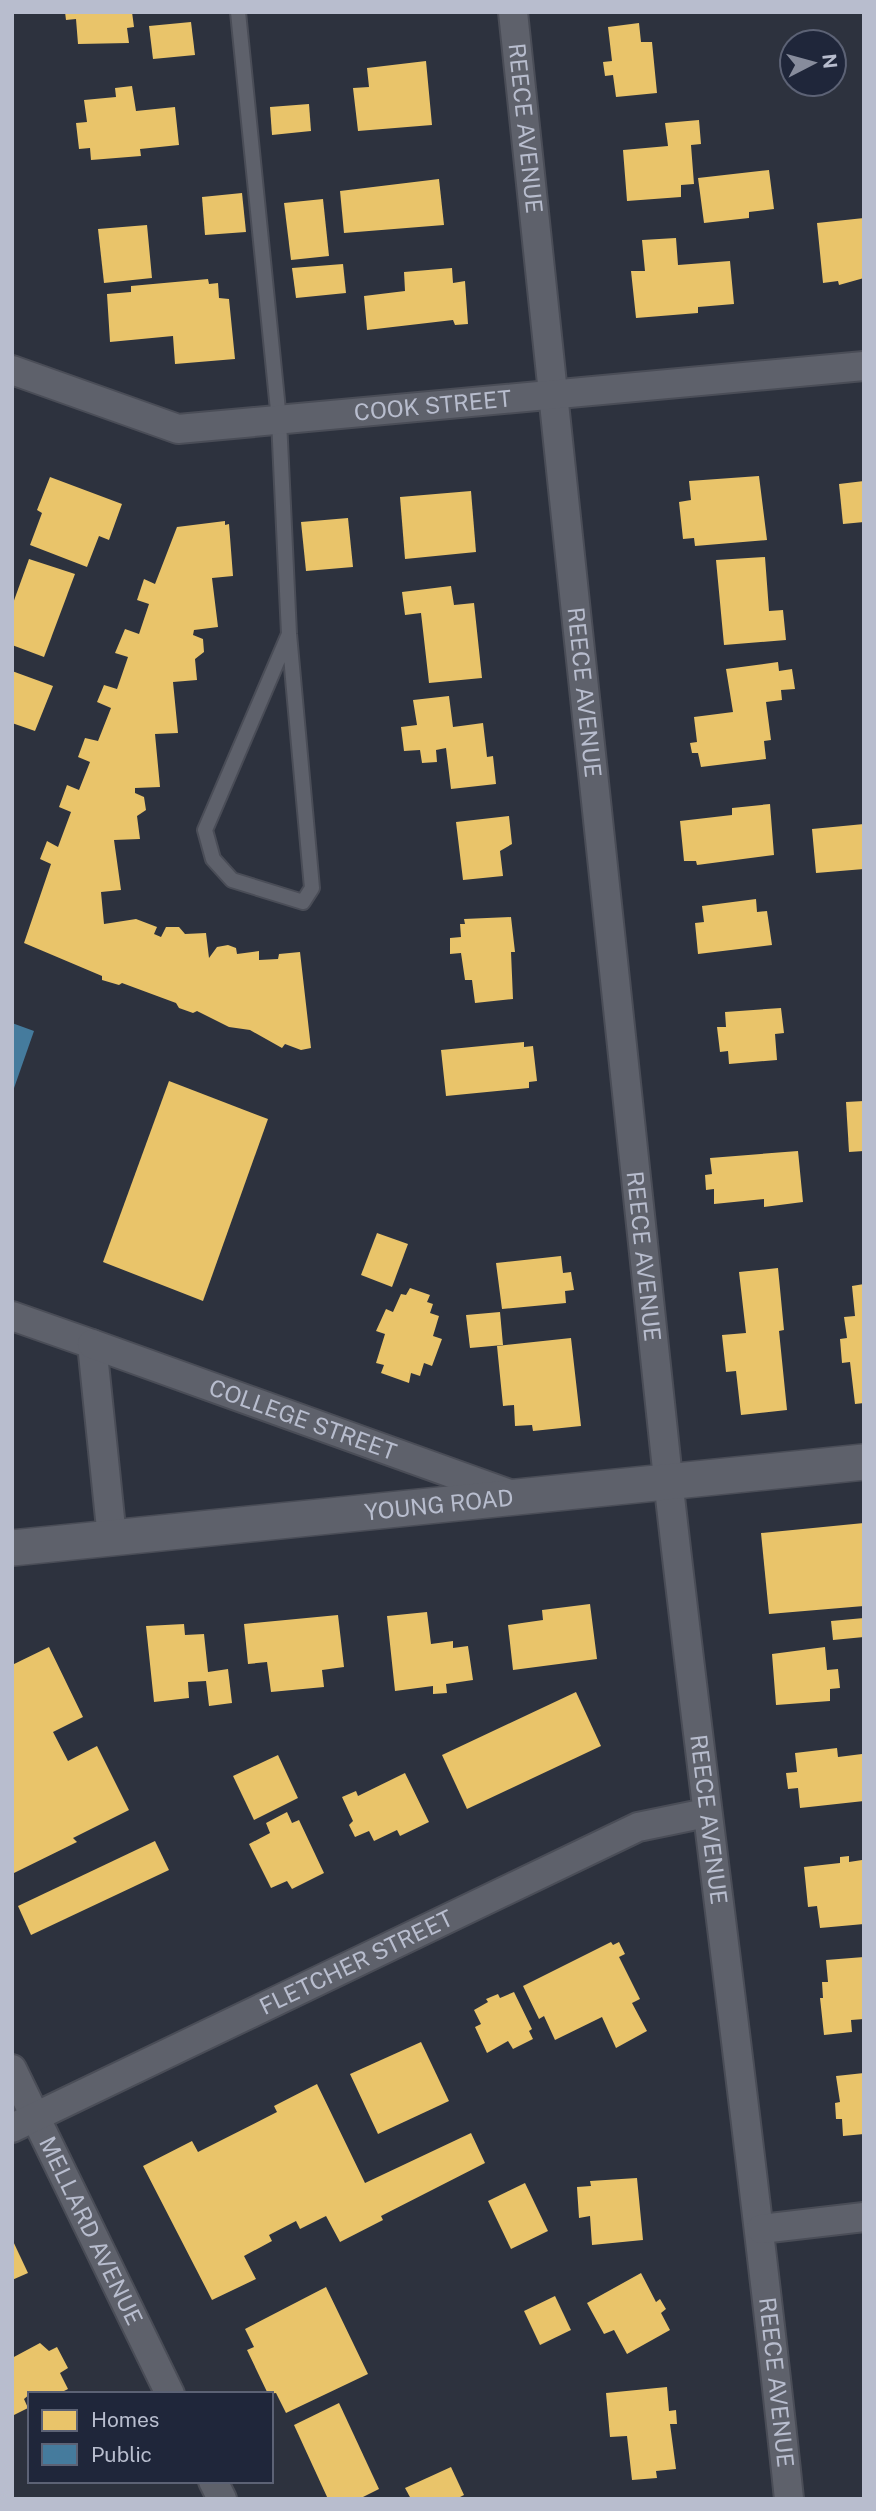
<svg xmlns="http://www.w3.org/2000/svg" width="876" height="2511" font-family="'Public Sans',sans-serif">
  <style>
    .homes { fill: #e9c46a }
    .public { fill: #457b9d }
    .lines { fill: none; stroke-linecap: round; stroke-linejoin: round }
    .service-casing { stroke: #4a4d57; stroke-width: 18 }
    .minor-casing { stroke: #4a4d57; stroke-width: 32 }
    .tertiary-casing { stroke: #4a4d57; stroke-width: 38 }
    .service { stroke: #5e616b; stroke-width: 14 }
    .minor { stroke: #5e616b; stroke-width: 28 }
    .tertiary { stroke: #5e616b; stroke-width: 35 }
    .labels { text-anchor: middle; stroke-width: 7; stroke-linejoin: round; paint-order: stroke }
    .street-label { font-size: 23px; fill: #b8bdce; stroke: #1f263a }
  </style>
  <rect width="100%" height="100%" fill="#2d323e"/>
  <g class="homes">
    <polygon points="65,12 132,12 134,27 127,28 129,43 78,44 76,19 66,20"/>
    <polygon points="191,22 195,55 153,59 149,26"/>
    <polygon points="639,23 641,42 652,42 657,93 616,97 613,75 605,76 603,62 612,61 608,27"/>
    <polygon points="426,61 432,125 358,131 353,88 369,87 367,68"/>
    <polygon points="132,86 136,111 175,107 179,145 140,149 141,156 91,160 90,148 79,149 76,123 87,122 84,100 116,97 115,88"/>
    <polygon points="309,104 311,131 272,135 270,107"/>
    <polygon points="699,120 701,144 691,145 694,184 681,185 681,197 627,201 623,150 668,146 665,123"/>
    <polygon points="769,170 774,209 749,212 749,218 704,223 698,178"/>
    <polygon points="439,179 444,225 344,233 340,191"/>
    <polygon points="242,193 246,232 205,235 202,197"/>
    <polygon points="323,199 329,256 291,260 284,203"/>
    <polygon points="864,218 864,278 839,285 838,281 823,283 817,223"/>
    <polygon points="147,225 152,278 104,283 98,229"/>
    <polygon points="676,238 678,265 730,261 734,304 698,307 698,313 636,318 631,271 645,271 642,240"/>
    <polygon points="343,264 346,293 296,298 292,268"/>
    <polygon points="452,268 453,283 465,281 468,324 455,325 453,320 367,330 364,296 405,291 404,272"/>
    <polygon points="208,279 209,284 218,283 219,298 229,299 235,359 175,364 173,336 110,342 107,294 131,292 131,286"/>
    <polygon points="759,476 767,540 695,546 694,538 683,539 679,502 691,500 689,481"/>
    <polygon points="50,477 122,504 109,540 99,536 87,567 30,545 42,513 37,510"/>
    <polygon points="864,481 864,522 843,524 839,484"/>
    <polygon points="471,491 476,552 405,559 400,497"/>
    <polygon points="348,518 353,567 306,571 301,522"/>
    <polygon points="225,521 225,525 229,524 233,576 212,578 218,627 194,630 193,635 203,639 204,652 195,659 197,680 173,682 178,733 155,734 160,787 135,788 135,793 144,797 146,810 137,816 140,839 114,840 121,890 101,892 104,924 136,919 157,927 154,934 161,937 166,927 179,927 185,934 206,933 209,958 217,947 228,945 236,948 237,954 259,951 259,960 278,959 279,954 300,952 311,1048 301,1050 285,1044 282,1048 250,1030 229,1027 197,1011 193,1013 179,1008 176,1003 122,983 119,985 102,980 102,976 24,943 51,864 40,859 47,841 58,847 71,812 59,807 67,785 79,790 90,762 78,757 85,738 98,741 111,708 97,702 104,685 117,689 128,657 115,653 125,629 139,634 149,604 137,600 144,579 155,584 177,527"/>
    <polygon points="765,557 769,611 783,610 786,640 724,645 716,560"/>
    <polygon points="29,559 75,574 44,657 12,645 12,606"/>
    <polygon points="451,586 454,605 474,603 482,678 429,683 421,613 405,615 402,592"/>
    <polygon points="778,662 779,671 792,669 795,689 781,690 782,700 766,702 771,740 764,741 766,759 701,767 698,753 692,753 690,743 697,742 694,717 733,712 726,669"/>
    <polygon points="12,671 53,686 35,731 12,723"/>
    <polygon points="449,696 453,727 483,723 487,757 493,756 496,784 451,789 446,748 436,750 437,762 422,763 420,750 404,751 401,727 417,725 413,700"/>
    <polygon points="770,804 774,855 697,865 696,861 684,861 680,821 732,815 732,808"/>
    <polygon points="509,816 512,844 500,851 503,876 463,880 456,822"/>
    <polygon points="864,824 864,869 816,873 812,829"/>
    <polygon points="756,899 757,912 767,911 772,945 698,954 695,923 704,922 702,906"/>
    <polygon points="511,917 515,952 511,952 513,999 475,1003 472,980 465,980 461,953 450,954 450,938 461,937 460,924 465,924 464,919"/>
    <polygon points="781,1008 784,1033 775,1034 777,1060 729,1064 728,1051 720,1052 717,1027 726,1027 725,1012"/>
    <polygon points="524,1042 524,1047 533,1046 537,1081 529,1082 529,1088 446,1096 441,1050"/>
    <polygon points="169,1081 268,1119 203,1301 103,1262"/>
    <polygon points="864,1101 864,1151 849,1152 846,1102"/>
    <polygon points="798,1151 803,1202 764,1207 764,1199 714,1204 714,1189 706,1190 705,1175 712,1174 710,1158"/>
    <polygon points="377,1233 408,1244 392,1287 361,1275"/>
    <polygon points="561,1256 563,1273 571,1272 574,1290 565,1291 566,1303 502,1309 496,1263"/>
    <polygon points="778,1268 784,1330 779,1331 787,1410 741,1415 736,1371 726,1372 722,1335 746,1333 739,1272"/>
    <polygon points="864,1284 864,1403 855,1404 850,1362 842,1363 840,1339 847,1338 844,1317 855,1316 852,1286"/>
    <polygon points="410,1288 430,1295 427,1302 433,1304 430,1313 439,1316 433,1336 442,1339 432,1366 424,1363 420,1376 411,1373 409,1383 381,1373 384,1365 376,1363 385,1334 376,1331 386,1309 393,1312 401,1294 406,1295"/>
    <polygon points="500,1312 503,1345 470,1348 466,1315"/>
    <polygon points="571,1338 581,1426 533,1431 532,1425 515,1426 514,1405 503,1406 497,1346"/>
    <polygon points="864,1523 864,1606 769,1614 761,1533"/>
    <polygon points="590,1604 597,1659 513,1670 508,1625 543,1620 542,1610"/>
    <polygon points="427,1612 431,1644 453,1641 453,1648 468,1646 473,1680 446,1684 447,1693 433,1694 433,1686 395,1691 387,1616"/>
    <polygon points="338,1615 344,1667 322,1670 324,1687 271,1692 267,1662 248,1664 244,1624"/>
    <polygon points="864,1618 864,1637 833,1640 831,1621"/>
    <polygon points="184,1624 185,1635 204,1634 208,1672 228,1669 232,1703 209,1706 206,1681 188,1682 189,1698 154,1702 146,1626"/>
    <polygon points="49,1647 83,1717 53,1732 68,1761 97,1746 129,1810 73,1838 77,1842 14,1873 12,1665"/>
    <polygon points="825,1647 827,1670 838,1669 840,1688 830,1689 830,1701 776,1705 772,1654"/>
    <polygon points="576,1692 601,1746 467,1809 442,1755"/>
    <polygon points="837,1748 838,1757 862,1754 864,1801 800,1808 798,1788 788,1789 786,1773 797,1772 795,1753"/>
    <polygon points="278,1755 298,1798 254,1820 233,1776"/>
    <polygon points="405,1773 429,1822 400,1836 397,1830 374,1841 369,1831 355,1837 349,1825 353,1821 342,1797 356,1791 358,1796"/>
    <polygon points="287,1812 292,1823 299,1820 324,1873 292,1889 287,1881 271,1888 249,1844 270,1833 266,1823"/>
    <polygon points="155,1841 169,1870 31,1935 18,1906"/>
    <polygon points="849,1856 849,1862 862,1860 864,1924 820,1928 817,1906 808,1907 804,1867 840,1863 840,1857"/>
    <polygon points="611,1942 613,1945 619,1942 625,1954 619,1957 640,1999 632,2003 647,2031 616,2048 602,2017 555,2040 544,2016 539,2019 523,1986"/>
    <polygon points="864,1957 864,2019 851,2020 852,2032 824,2035 820,1998 823,1998 822,1982 828,1982 826,1960"/>
    <polygon points="514,1992 532,2029 529,2031 533,2039 513,2049 508,2041 487,2053 475,2027 481,2024 474,2010 488,2002 486,1999 498,1994 500,1998"/>
    <polygon points="421,2042 449,2101 378,2134 350,2074"/>
    <polygon points="864,2073 864,2134 843,2136 842,2119 836,2119 835,2103 840,2102 836,2076"/>
    <polygon points="317,2084 365,2183 471,2133 485,2163 381,2216 383,2220 340,2242 326,2216 300,2229 296,2221 269,2235 272,2241 244,2256 256,2279 212,2300 143,2166 192,2141 198,2152 277,2112 274,2106"/>
    <polygon points="637,2178 643,2240 592,2245 590,2216 579,2218 577,2187 591,2186 590,2181"/>
    <polygon points="525,2183 548,2231 511,2249 488,2201"/>
    <polygon points="12,2239 28,2273 12,2280"/>
    <polygon points="641,2273 656,2302 660,2299 666,2309 661,2313 670,2330 627,2354 614,2330 604,2334 587,2303"/>
    <polygon points="326,2287 368,2374 286,2413 276,2393 268,2394 247,2350 254,2347 245,2329"/>
    <polygon points="555,2296 571,2330 540,2345 524,2311"/>
    <polygon points="40,2343 49,2351 57,2347 68,2368 60,2373 68,2389 58,2394 30,2394 24,2399 28,2408 12,2416 12,2358"/>
    <polygon points="667,2387 669,2411 676,2410 677,2424 670,2424 676,2469 656,2471 657,2478 632,2480 627,2436 610,2437 606,2393"/>
    <polygon points="339,2403 379,2489 359,2499 328,2499 294,2425"/>
    <polygon points="451,2467 464,2495 456,2499 411,2499 405,2488"/>
  </g>
  <polygon class="public" points="12,1023 34,1031 13,1091 12,1091"/>
  <g class="lines">
    <g class="service-casing">
      <polyline id="service" points="238,12 279,420 289,634 312,888 303,902 232,880 213,859 205,830 289,634"/>
    </g>
    <g class="minor-casing">
      <g id="minor">
        <path id="s1" d="M 513,12 C 566,504 614,996 669,1488 C 707,1825 754,2161 789,2499"/>
        <path id="s2" d="M 12,370 L 178,429 L 864,366"/>
        <polyline points="12,1316 92,1344 112,1538"/>
        <path id="s3" d="M 92,1344 L 515,1496"/>
        <path id="s4" d="M 12,2069 L 170,2394"/>
        <path id="s5" d="M 12,2128 L 638,1827 L 706,1813"/>
        <polyline points="761,2229 864,2217"/>
        <polyline points="213,2481 222,2499"/>
      </g>
    </g>
    <g class="tertiary-casing">
      <g id="tertiary">
        <path id="s6" d="M 12,1548 L 864,1462"/>
      </g>
    </g>
    <use href="#service" class="service"/>
    <use href="#minor" class="minor"/>
    <use href="#tertiary" class="tertiary"/>
  </g>
  <g class="labels">
    <g class="street-label">
      <text dy="8" stroke="none"><textPath href="#s1" startOffset="117">REECE AVENUE</textPath></text>
      <text dy="8" stroke="none"><textPath href="#s2" startOffset="432">COOK STREET</textPath></text>
      <text dy="8" stroke="none"><textPath href="#s1" startOffset="684">REECE AVENUE</textPath></text>
      <text dy="8" stroke="none"><textPath href="#s1" startOffset="1251">REECE AVENUE</textPath></text>
      <text dy="8" stroke="none"><textPath href="#s3" startOffset="224">COLLEGE STREET</textPath></text>
      <text dy="8" stroke="none"><textPath href="#s6" startOffset="429">YOUNG ROAD</textPath></text>
      <text dy="8" stroke="none"><textPath href="#s1" startOffset="1818">REECE AVENUE</textPath></text>
      <text dy="8" stroke="none"><textPath href="#s5" startOffset="382">FLETCHER STREET</textPath></text>
      <text dy="8" stroke="none"><textPath href="#s4" startOffset="180">MELLARD AVENUE</textPath></text>
      <text dy="8" stroke="none"><textPath href="#s1" startOffset="2385">REECE AVENUE</textPath></text>
    </g>
  </g>
  <rect width="876" height="2511" fill="none" stroke="#b8bdce" stroke-width="28"/>
  <rect x="28" y="2392" width="245" height="91" fill="#1f263a" stroke="#5c6275" stroke-width="2"/>
  <rect x="42" y="2410" width="35" height="21" fill="#e9c46a" stroke="#5c6275" stroke-width="2"/>
  <text x="91" y="2427" font-size="21" fill="#b8bdce">Homes</text>
  <rect x="42" y="2444" width="35" height="21" fill="#457b9d" stroke="#5c6275" stroke-width="2"/>
  <text x="91" y="2462" font-size="21" fill="#b8bdce">Public</text>
  <g transform="translate(813 63) rotate(84)"><circle r="33" fill="#1f263a" stroke="#5c6275" stroke-width="2"/>
  <path d="M0-5L12 26L0 18L-12 26Z" fill="#878c9c"/>
  <text y="-10" font-size="19" font-weight="bold" text-anchor="middle" fill="#b8bdce">N</text>
  </g>
</svg>
